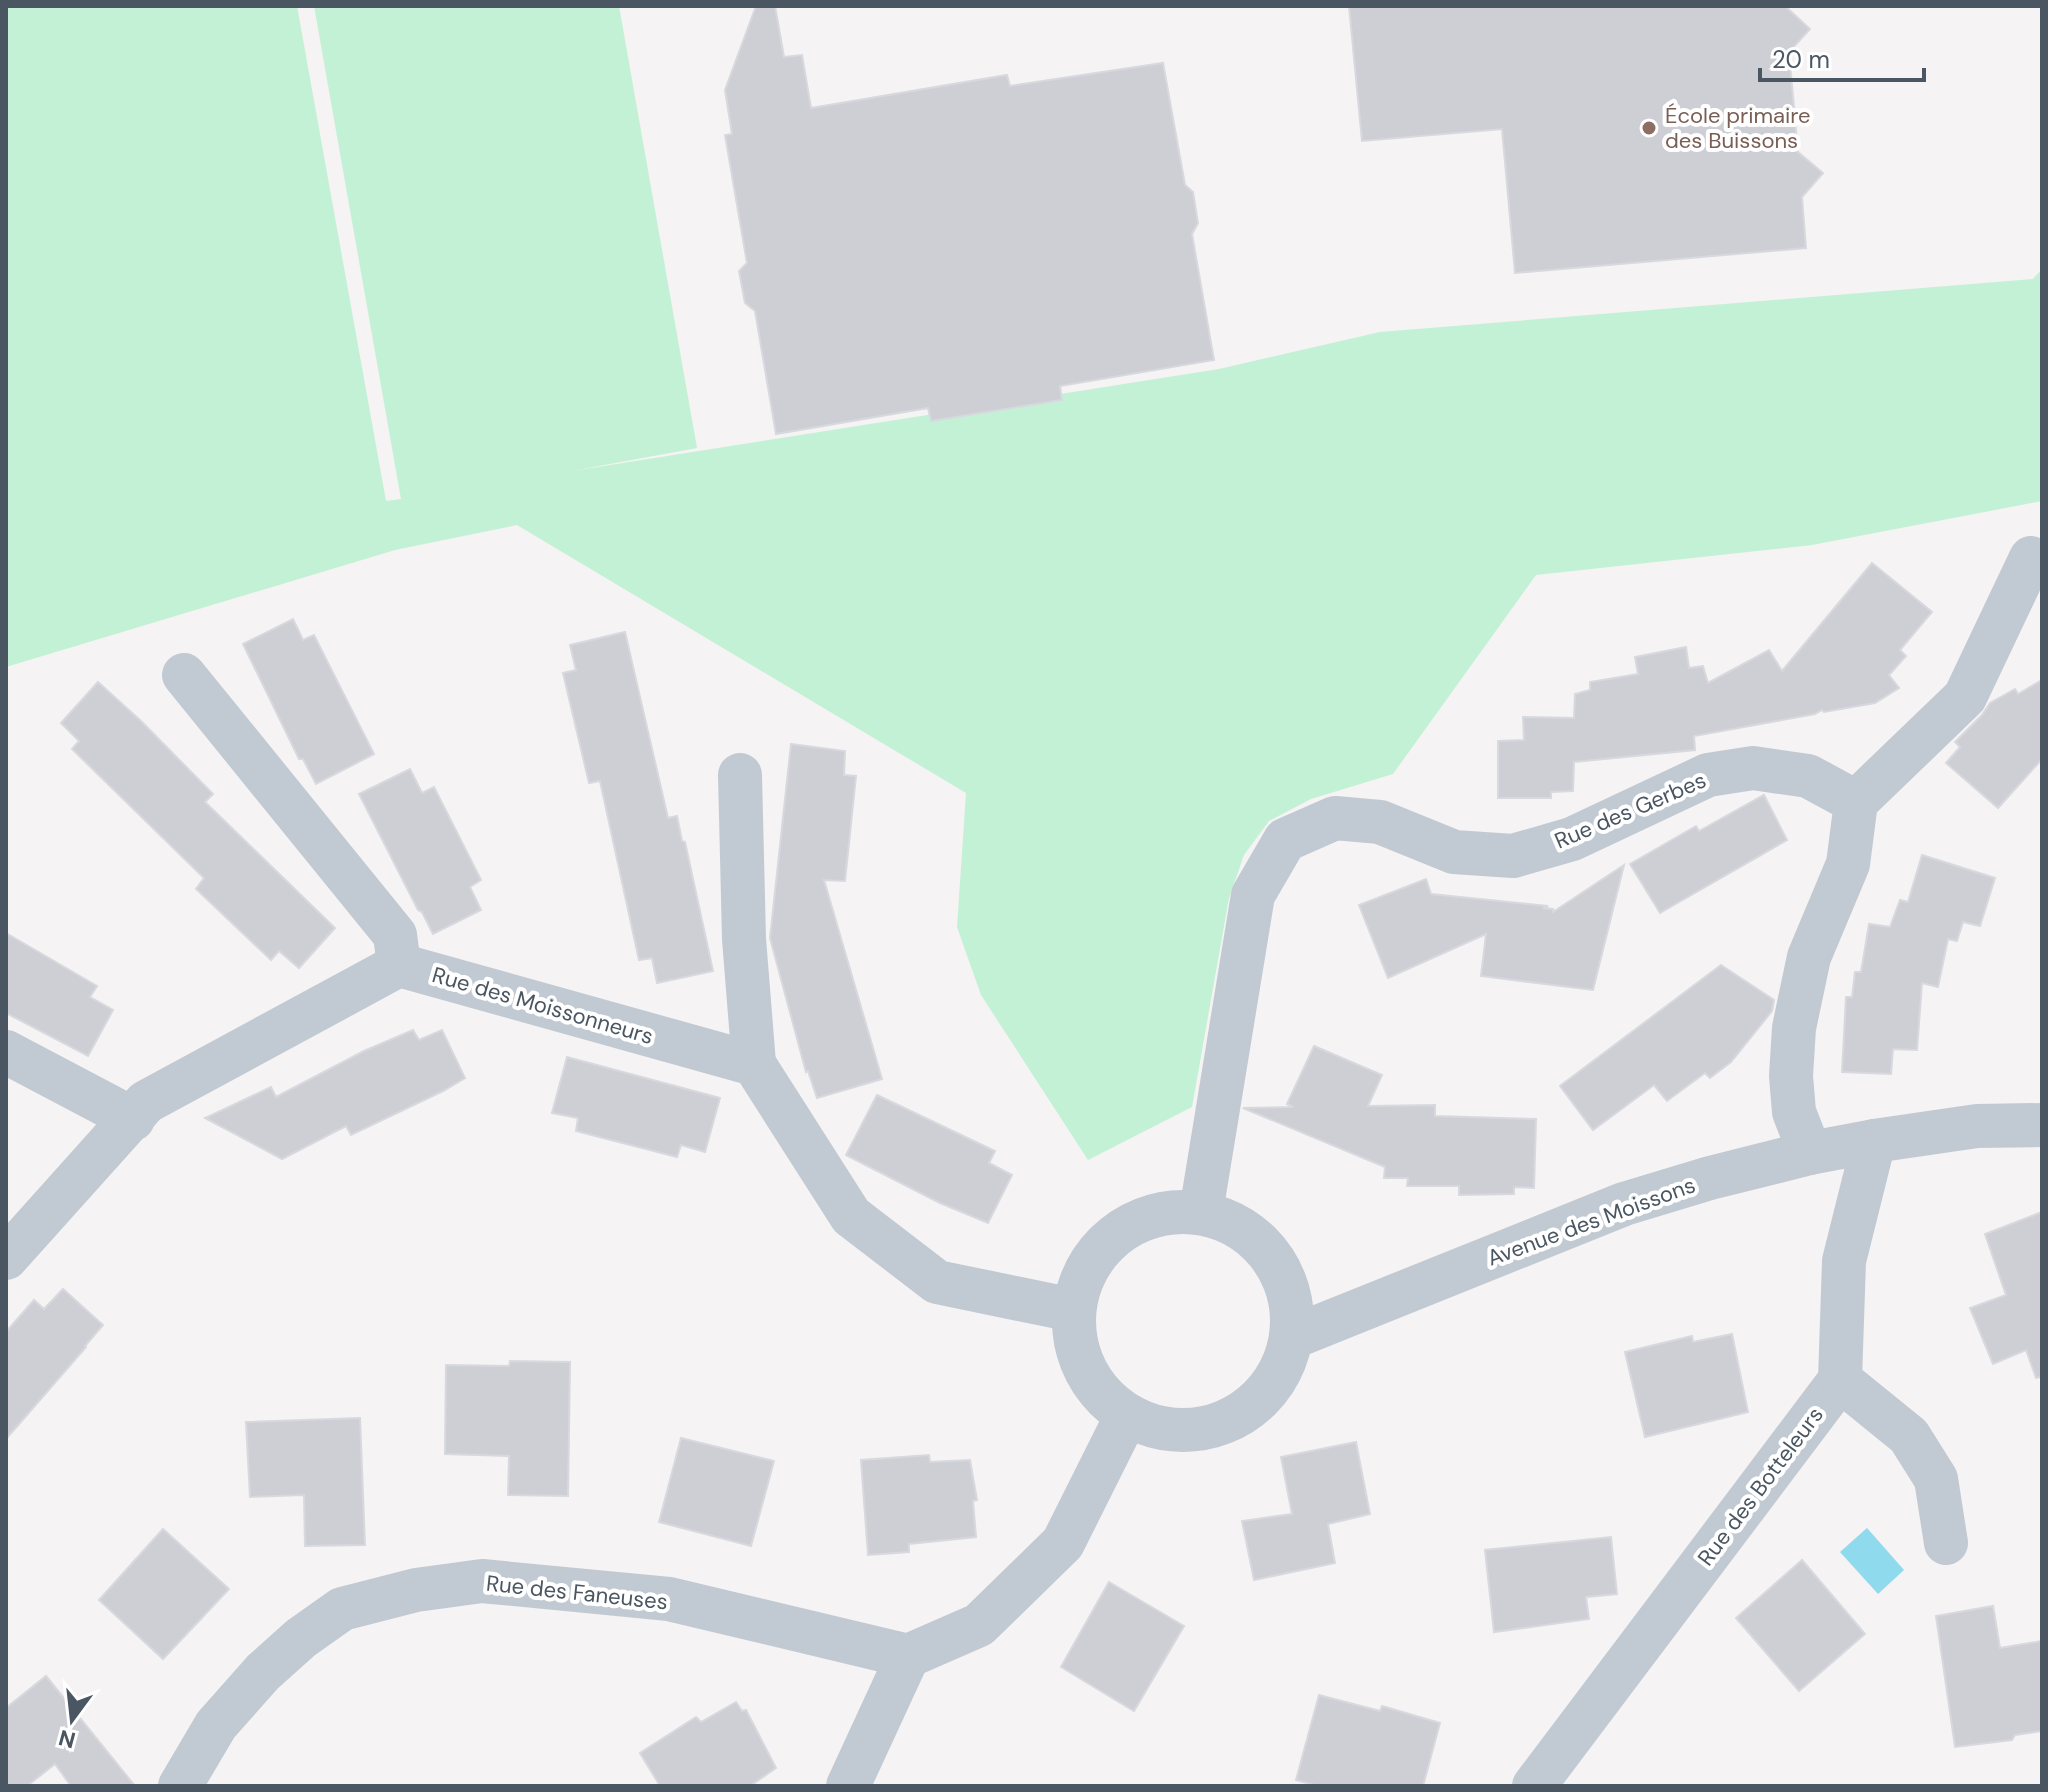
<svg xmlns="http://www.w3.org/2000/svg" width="2048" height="1792" font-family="'DM Sans',sans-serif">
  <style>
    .green { fill: #c3f1d5 }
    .water { fill: #90daee }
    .building { fill: #cdcfd5; stroke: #d7d9de; stroke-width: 2 }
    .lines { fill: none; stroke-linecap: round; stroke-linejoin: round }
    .minor { stroke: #c1cad2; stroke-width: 44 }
    .education-dot { fill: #8d6e63; stroke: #fff; stroke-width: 3 }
    .labels { text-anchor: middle; stroke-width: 8; stroke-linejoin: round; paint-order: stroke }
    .education-label { font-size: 22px; fill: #785e54; stroke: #fff; text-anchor: start }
    .street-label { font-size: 22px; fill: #4a5661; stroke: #fff }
  </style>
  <rect width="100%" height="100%" fill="#f5f3f3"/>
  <polygon class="green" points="6,6 297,6 386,501 401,499 314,6 619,6 697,448 572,471 1219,369 1380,332 2033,279 2042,269 2042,501 1812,545 1536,575 1393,774 1311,799 1269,821 1244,855 1229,898 1192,1107 1088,1160 981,995 957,927 966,793 517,525 395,550 6,667"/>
  <polygon class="water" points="1867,1528 1904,1570 1878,1594 1840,1552"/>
  <g class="building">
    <polygon points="756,6 775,6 784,57 802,55 811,108 1007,75 1010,86 1163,63 1185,185 1193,192 1198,223 1192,234 1214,360 1060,386 1062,400 931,421 928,408 776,434 755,311 745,303 739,271 747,263 725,135 732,134 725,90"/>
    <polygon points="1349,6 1785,6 1810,29 1789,52 1798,152 1823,173 1802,197 1806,248 1515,273 1502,129 1362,141"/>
    <polygon points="1872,563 1932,612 1900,650 1906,656 1889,675 1899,688 1875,703 1824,712 1822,710 1815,714 1694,736 1695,750 1574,762 1573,791 1551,792 1551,798 1498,798 1498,741 1524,740 1523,717 1574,718 1575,694 1590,690 1590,682 1638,674 1635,657 1686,647 1689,668 1703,666 1708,683 1769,650 1782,671"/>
    <polygon points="293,619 303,640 314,635 374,754 316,784 303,759 299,759 243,644"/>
    <polygon points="625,632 668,818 677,816 682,841 685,842 713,971 657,983 652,958 639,960 600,781 589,783 563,673 576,670 570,645"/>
    <polygon points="2042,680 2042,759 1998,808 1946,763 1960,747 1955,742 1982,715 1990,703 2015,689 2018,694"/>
    <polygon points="98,682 141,721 213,794 205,802 335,928 299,968 279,951 271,960 233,924 196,889 204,878 72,749 79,741 61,723"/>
    <polygon points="791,744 845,751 844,775 856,776 845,881 824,880 882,1079 817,1098 808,1071 806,1072 770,938"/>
    <polygon points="410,769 422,793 434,787 481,880 470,887 481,910 433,934 422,912 418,910 359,794"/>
    <polygon points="1764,795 1787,840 1660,913 1630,864 1696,826 1699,831"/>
    <polygon points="1922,855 1995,878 1980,926 1963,922 1957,941 1948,939 1938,987 1922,983 1917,1050 1893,1049 1891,1074 1842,1072 1846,997 1852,997 1855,972 1861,972 1869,924 1890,927 1900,900 1908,902"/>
    <polygon points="1624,865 1593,990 1481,976 1486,934 1388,978 1359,905 1426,879 1431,894 1548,906 1543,908 1553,909 1553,912"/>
    <polygon points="6,933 97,986 90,997 113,1010 88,1056 6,1013"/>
    <polygon points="1721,965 1774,1000 1772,1011 1731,1062 1710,1078 1705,1073 1667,1101 1654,1085 1593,1130 1560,1086"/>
    <polygon points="413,1030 419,1040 442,1030 465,1078 443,1091 351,1135 346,1126 282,1159 205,1118 271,1087 276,1097 364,1051"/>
    <polygon points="1314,1046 1382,1075 1368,1106 1435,1105 1435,1116 1536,1119 1534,1188 1514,1187 1514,1194 1459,1195 1459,1186 1407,1186 1408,1178 1384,1178 1385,1167 1243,1108 1293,1107 1287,1104"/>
    <polygon points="567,1057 720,1098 705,1152 681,1145 677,1157 576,1131 578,1118 552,1113"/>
    <polygon points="877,1095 995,1151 989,1163 1012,1175 988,1223 940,1203 846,1155"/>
    <polygon points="2042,1212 2042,1377 2036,1378 2026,1350 1993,1364 1970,1308 2006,1295 1985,1234"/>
    <polygon points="63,1289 103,1325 85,1346 86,1347 6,1439 6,1332 34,1300 44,1309"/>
    <polygon points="1732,1334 1748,1412 1645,1437 1625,1352 1692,1336 1693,1342"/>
    <polygon points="510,1361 570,1362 568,1496 508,1495 509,1456 445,1454 446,1365 509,1366"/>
    <polygon points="360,1418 365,1545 305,1546 304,1495 250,1497 246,1422"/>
    <polygon points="681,1438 774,1461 751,1546 659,1522"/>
    <polygon points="1356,1442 1370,1514 1328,1524 1335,1563 1254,1580 1242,1521 1292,1514 1281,1457"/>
    <polygon points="929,1455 930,1462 970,1460 977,1500 973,1501 976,1537 909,1544 909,1552 868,1555 861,1460"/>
    <polygon points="163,1529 229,1589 163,1659 99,1600"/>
    <polygon points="1611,1537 1617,1594 1586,1597 1589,1619 1494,1632 1485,1550"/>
    <polygon points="1802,1560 1865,1634 1799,1691 1736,1618"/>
    <polygon points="1109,1582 1184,1626 1134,1711 1061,1667"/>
    <polygon points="1993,1606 2000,1648 2042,1641 2042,1731 2015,1735 2012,1740 1955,1747 1936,1616"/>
    <polygon points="46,1676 135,1786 71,1786 55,1764 27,1786 6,1786 6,1708"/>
    <polygon points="1319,1695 1380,1711 1382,1706 1440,1723 1423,1786 1318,1786 1296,1780"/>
    <polygon points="736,1702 742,1711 746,1710 776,1768 750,1786 660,1786 640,1753 696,1717 701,1722"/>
  </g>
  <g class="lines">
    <g class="minor">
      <polyline points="184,675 395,935 399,965"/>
      <polyline points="740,775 744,939 754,1064"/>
      <polyline points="1856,802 1965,697 2031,558"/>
      <polyline points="6,1052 133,1119"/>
      <polyline points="1201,1212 1253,895 1285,840 1335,818 1380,822 1454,852 1513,856 1572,839 1708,775 1753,768 1808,776 1856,802 1848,864 1809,957 1794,1028 1791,1076 1794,1112 1810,1153"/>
      <circle cx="1183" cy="1321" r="109"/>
      <polyline points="6,1258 146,1102 399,965 754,1064 851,1216 937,1282 1073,1310"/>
      <polyline points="1293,1337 1624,1204 1710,1178 1810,1153 1874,1141 1977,1126 2042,1125"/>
      <polyline points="1840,1380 1909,1436 1936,1479 1946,1543"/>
      <polyline points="180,1786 216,1725 263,1672 301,1638 342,1609 416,1590 482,1581 669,1599 908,1656"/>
      <polyline points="848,1786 908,1656 979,1625 1063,1543 1127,1415"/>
      <polyline points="1534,1786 1840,1380 1844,1261 1874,1141"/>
    </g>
  </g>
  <circle class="education-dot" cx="1649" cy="128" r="8"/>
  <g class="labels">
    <g class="education-label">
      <text x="1665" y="123">École primaire<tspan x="1665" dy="25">des Buissons</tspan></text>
    </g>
    <g class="street-label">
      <text transform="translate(1630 810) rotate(-23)" y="8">Rue des Gerbes</text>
      <text transform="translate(543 1005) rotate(16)" y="8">Rue des Moissonneurs</text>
      <text transform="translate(1591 1221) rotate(-20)" y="8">Avenue des Moissons</text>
      <text transform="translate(1760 1486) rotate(-53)" y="8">Rue des Botteleurs</text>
      <text transform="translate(577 1592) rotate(6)" y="8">Rue des Faneuses</text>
    </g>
  </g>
  <rect width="2048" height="1792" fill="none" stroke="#4a5661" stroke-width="16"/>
  <g transform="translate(72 1720) rotate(195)" stroke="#ffffff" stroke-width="6" paint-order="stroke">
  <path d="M0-6L14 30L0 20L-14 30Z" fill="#4a5661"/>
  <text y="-12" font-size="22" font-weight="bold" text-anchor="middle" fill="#4a5661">N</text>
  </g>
  <path d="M1760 68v12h164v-12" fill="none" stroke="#4a5661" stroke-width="4"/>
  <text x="1772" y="68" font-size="24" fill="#4a5661" stroke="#ffffff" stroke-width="6" paint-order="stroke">20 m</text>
</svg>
